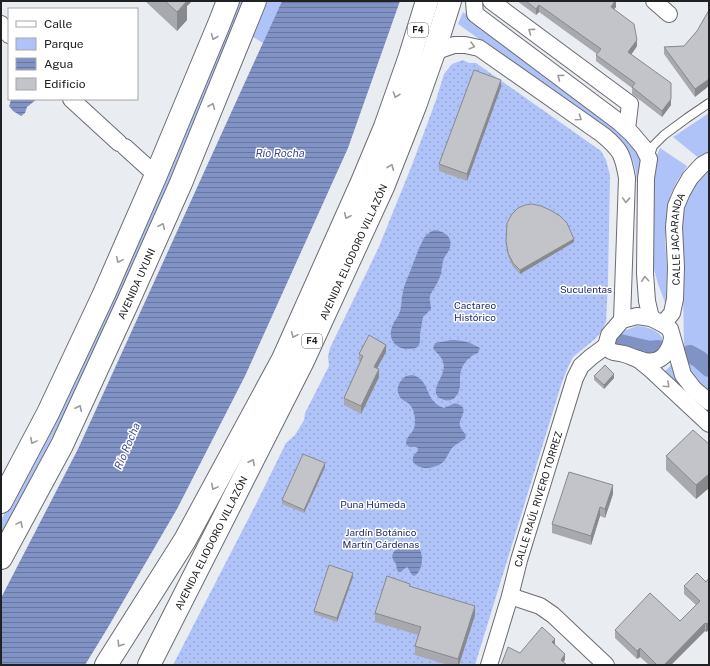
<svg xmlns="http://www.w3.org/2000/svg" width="710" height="666" font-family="'Public Sans',sans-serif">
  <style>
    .green { fill: #b0c3f8 }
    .garden { fill: url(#garden-dots) }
    .water { fill: url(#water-rules) }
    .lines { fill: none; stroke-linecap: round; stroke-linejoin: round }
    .canal { stroke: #8192c5; stroke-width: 18 }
    .lane-casing { stroke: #6a6c71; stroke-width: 10 }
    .street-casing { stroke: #6a6c71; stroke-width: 18 }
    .primary-casing { stroke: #6a6c71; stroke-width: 24 }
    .highway-casing { stroke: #6a6c71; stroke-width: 24 }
    .lane { stroke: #fff; stroke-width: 8 }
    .street { stroke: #fff; stroke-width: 16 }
    .primary { stroke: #fff; stroke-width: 22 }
    .highway { stroke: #fff; stroke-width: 22 }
    .wall { fill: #a7a9ae }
    .shaded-wall { fill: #88898d }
    .building { fill: #c2c4ca; stroke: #88898d }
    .oneway { stroke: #9b9b9c }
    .labels { text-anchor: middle; stroke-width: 3; stroke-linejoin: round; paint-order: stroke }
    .shield { fill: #fff; stroke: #636465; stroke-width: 1 }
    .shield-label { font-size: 9px; font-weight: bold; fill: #202123 }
    .street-label { font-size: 10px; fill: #202123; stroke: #fff }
    .park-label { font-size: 10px; fill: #1f2d6a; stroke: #fff }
    .water-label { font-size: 11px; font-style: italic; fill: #3d4f8f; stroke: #fff }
  </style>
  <defs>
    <pattern id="garden-dots" width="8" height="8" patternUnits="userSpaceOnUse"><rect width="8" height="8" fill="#b0c3f8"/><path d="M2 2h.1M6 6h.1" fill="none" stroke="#97a7d4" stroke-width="1.8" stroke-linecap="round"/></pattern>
    <pattern id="water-rules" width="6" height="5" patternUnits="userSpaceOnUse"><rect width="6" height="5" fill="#8192c5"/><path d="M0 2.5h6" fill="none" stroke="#6977a0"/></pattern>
  </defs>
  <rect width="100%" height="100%" fill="#e9ecf1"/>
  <g class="green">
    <polygon points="237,1 243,1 188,143 84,375 1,537 1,520 25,476"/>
    <polygon points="263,1 282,1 263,43 248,34"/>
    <path d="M 463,12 L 602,117 L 628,140 L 636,148 L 641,160 L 638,199 C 637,180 637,160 624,145 C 619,139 613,134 607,130 L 458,24 Z"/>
    <polygon points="709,113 709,154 700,159 673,137"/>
    <polygon points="660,148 687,166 677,181 671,194 667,211 665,242 667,267 666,305 658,284 650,255 652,168"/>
    <polygon points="709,169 709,391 693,377 687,362 684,345 682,244 682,219 685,204 692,188 699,178"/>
    <path d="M 637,326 C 650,327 668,333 662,349 L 648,357 L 613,344 L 614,339 L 621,332 Z"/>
    <polygon points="671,365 676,377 703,406 709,412 709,418 662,374"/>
  </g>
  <polygon class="garden" points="463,60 469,63 476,63 601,151 606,160 610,175 608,282 606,322 602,331 595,339 573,357 568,367 562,382 475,665 173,665 256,504 286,443 295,435 304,420 305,413 329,366 328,356 330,348 378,249 412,165 436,100 444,74 452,64"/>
  <g class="water">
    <polygon points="282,1 400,1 348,148 245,376 177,509 107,629 85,665 1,665 1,598 78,449"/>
    <polygon points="13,99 37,99 27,107 25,113 21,116 13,111 9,106 11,100"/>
    <path d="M 434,230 C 443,231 453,236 450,247 C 449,252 446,254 444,258 C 442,263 442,269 441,274 C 440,277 438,282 436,285 C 434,289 431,292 430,296 C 429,300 431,304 431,309 L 423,317 L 420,334 L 420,341 L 419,345 L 416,348 C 403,352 389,345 391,331 C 392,323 398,318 400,311 C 402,305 401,299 403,292 C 404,285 408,277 411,269 C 415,259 419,247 424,238 C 427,234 430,232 434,230 Z"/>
    <path d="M 451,340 C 462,340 470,342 480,348 L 478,353 C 465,358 459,368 460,382 C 461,392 454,405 442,399 C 439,398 437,397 436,393 C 435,389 437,385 439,381 C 447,366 445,360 433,349 L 435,343 Z"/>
    <path d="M 412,375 C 432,380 423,401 444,408 C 447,407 450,405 453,404 C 455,403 458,404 460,405 C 469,411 458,419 460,426 C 461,430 464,432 466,435 L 465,439 C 460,442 456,444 452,448 C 447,454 447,461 439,465 C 432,468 421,470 415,464 C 413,462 412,461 413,458 C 413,455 416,453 418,451 L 418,448 C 413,445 410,450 406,444 C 406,435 415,433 415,423 C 415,416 414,408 408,403 C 405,401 400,399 399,395 C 395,388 400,380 406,376 C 408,376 410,375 412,375 Z"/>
    <path d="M 405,545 C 408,545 412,545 415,546 C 426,549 423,573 414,576 C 410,574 410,570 407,567 L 404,569 L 401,572 L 398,572 C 396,568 397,566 395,562 C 394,561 393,560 393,559 C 390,552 399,546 405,545 Z"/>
  </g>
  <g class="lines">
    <g class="canal">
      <polyline points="620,343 650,350 658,349"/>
      <polyline points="690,354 699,359 709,368"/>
    </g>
    <g class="lane-casing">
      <polyline id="lane" points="649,158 653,146 664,135 687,118 709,103"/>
    </g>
    <g class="street-casing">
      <g id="street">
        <polyline points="474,1 475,14 619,122 632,134 643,147 649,159 646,178 645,273 647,301 651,318"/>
        <polyline points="491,1 630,104 627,129"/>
        <polyline points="654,1 669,14"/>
        <polyline points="1,24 9,35"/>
        <path d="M 434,52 L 454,45 L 465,45 L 479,48 L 603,135 C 621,150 623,155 627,178 L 622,320"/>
        <polyline points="71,99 119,143"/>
        <polyline points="125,147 156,175"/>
        <path id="s1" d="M 663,324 L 672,313 L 675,299 L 676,267 L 674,227 L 676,206 L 682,192 L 690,178 L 702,165 L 709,161"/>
        <polyline points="606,346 609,335 622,320 637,316 651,318 663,324 670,329 683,375 694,389 709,402"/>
        <path d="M 606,346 C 614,355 614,351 624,354 C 631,356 638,360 645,361 C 661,364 670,352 672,338"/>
        <polyline points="638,359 649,368 709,424"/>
        <polyline points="510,596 540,606 553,615 606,665"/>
        <path id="s2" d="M 489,665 L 510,596 L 519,560 L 575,378 L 581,366 L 591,357 L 606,346"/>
      </g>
    </g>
    <g class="primary-casing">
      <g id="primary">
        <polyline points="1,502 48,413 104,294 156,175 219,24 228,1"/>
        <path id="s3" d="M 1,558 L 62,445 L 128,302 L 181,183 L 255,1"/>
      </g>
    </g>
    <g class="highway-casing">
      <g id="highway">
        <polyline points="106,665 185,540 283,359 362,182 385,127 409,59 427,1"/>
        <path id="s4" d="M 149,665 L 303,361 L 383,187 L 415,106 L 434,52 L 450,1"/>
      </g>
    </g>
    <use href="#lane" class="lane"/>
    <use href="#street" class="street"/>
    <use href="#primary" class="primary"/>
    <use href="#highway" class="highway"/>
  </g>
  <g class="wall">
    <polygon points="145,1 192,1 187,6 187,20 177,31"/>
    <polygon points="517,1 616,1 616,7 614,9 637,46 631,55 671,105 662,117 632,94 632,88 596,61 596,55 597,54 539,12 536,15"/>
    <polygon points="697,31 695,97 664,54 664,47 684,46"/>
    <polygon points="501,87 467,181 439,171 439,164"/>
    <polygon points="506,241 574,242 520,274 513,267 508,256"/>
    <polygon points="386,352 377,368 379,377 361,414 344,405 344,398 360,362 359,361 359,354"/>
    <polygon points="594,376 614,378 604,389 594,380"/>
    <polygon points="709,444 709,488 696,499 666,470 666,456"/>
    <polygon points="325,467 304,513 282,504 282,500"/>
    <polygon points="613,494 605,518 600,516 591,545 552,533 552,524"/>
    <polygon points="353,577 337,622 314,614 314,611"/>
    <polygon points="709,578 709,630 706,632 705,631 671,665 649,665 640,657 637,659 615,638 615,630 680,621 696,605 684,594 684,586 706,582"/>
    <polygon points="410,587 475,615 459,665 448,665 415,655 415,646 418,635 375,622 375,613"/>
  </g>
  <g class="shaded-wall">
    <polygon points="187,1 192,1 187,6 187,20 177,31 177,12"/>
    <polygon points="615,1 616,1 616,7 611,13 611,7"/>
    <polygon points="539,5 539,12 536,15 536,9"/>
    <polygon points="637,40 637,46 628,59 628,52"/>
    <polygon points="709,79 709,86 695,97 695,89"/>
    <polygon points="501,80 501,87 467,181 467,174"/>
    <polygon points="671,99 671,105 662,117 662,111"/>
    <polygon points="574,239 574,242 520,274 520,270"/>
    <polygon points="386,345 386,352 374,374 374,367"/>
    <polygon points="379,369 379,377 361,414 361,406"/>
    <polygon points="614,374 614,378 604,389 604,385"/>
    <polygon points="325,463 325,467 304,513 304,510"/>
    <polygon points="709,474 709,488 696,499 696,485"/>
    <polygon points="613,485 613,494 605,518 605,509"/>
    <polygon points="600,507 600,516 591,545 591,536"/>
    <polygon points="353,573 353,577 337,622 337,618"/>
    <polygon points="475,606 475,615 459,665 458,665 458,659"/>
    <polygon points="709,622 709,630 706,632 706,624"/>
    <polygon points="705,623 705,631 671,665 664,665"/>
    <polygon points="555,639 555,644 552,647 552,642"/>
    <polygon points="640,648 640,657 637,659 637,651"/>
    <polygon points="565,654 565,660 561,665 561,660"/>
  </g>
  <g class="building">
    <polygon points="165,1 187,1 177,12"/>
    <polygon points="526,1 615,1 611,7 634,24 637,40 628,52 671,83 671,99 662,111 632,87 635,83 596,55 601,49 539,5 536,9"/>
    <polygon points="709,10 709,79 695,89 664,47 684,46 697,31"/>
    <polygon points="474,70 501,80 467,174 439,164"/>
    <polygon points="532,204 541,206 550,210 560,216 567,223 574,239 520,270 513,263 508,253 506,241 507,223 512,214 518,208 525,205"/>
    <polygon points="369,335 386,345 374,367 379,369 361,406 344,398 363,356 359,354"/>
    <polygon points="605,365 614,374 604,385 594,376"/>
    <polygon points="693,430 709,444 709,474 696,485 666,456"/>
    <polygon points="303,454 325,463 304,510 282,500"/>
    <polygon points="569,472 613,485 605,509 600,507 591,536 552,524"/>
    <polygon points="329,565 353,573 337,618 314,611"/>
    <polygon points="697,573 706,582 709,578 709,622 706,624 705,623 664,665 657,665 640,648 637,651 615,630 650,593 680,621 700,601 684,586"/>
    <polygon points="387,576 410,584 409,586 475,606 458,659 415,646 421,627 375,613"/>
    <polygon points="542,627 555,639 552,642 565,654 561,660 567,665 501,665 508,647 520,653"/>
  </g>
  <defs><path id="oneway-chevron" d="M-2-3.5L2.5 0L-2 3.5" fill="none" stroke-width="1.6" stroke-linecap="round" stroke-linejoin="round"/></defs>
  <g class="oneway">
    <use href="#oneway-chevron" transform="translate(531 31) rotate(-143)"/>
    <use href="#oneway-chevron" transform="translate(214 37) rotate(113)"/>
    <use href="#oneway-chevron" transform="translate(472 46) rotate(15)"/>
    <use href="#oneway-chevron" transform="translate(560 77) rotate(-143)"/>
    <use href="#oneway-chevron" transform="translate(396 95) rotate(109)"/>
    <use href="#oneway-chevron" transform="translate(212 106) rotate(-68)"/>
    <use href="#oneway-chevron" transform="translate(579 118) rotate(35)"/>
    <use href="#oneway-chevron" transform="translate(391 167) rotate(-68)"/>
    <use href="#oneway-chevron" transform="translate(626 200) rotate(92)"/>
    <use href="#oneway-chevron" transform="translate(347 216) rotate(115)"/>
    <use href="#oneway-chevron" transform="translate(162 226) rotate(-66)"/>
    <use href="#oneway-chevron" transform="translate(119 260) rotate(114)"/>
    <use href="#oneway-chevron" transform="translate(645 279) rotate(-95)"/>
    <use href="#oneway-chevron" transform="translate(294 335) rotate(114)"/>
    <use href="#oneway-chevron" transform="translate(667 385) rotate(43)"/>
    <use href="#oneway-chevron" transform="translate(79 408) rotate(-65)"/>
    <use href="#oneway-chevron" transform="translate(33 441) rotate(118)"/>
    <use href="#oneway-chevron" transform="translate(252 462) rotate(-63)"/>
    <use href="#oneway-chevron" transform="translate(214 487) rotate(118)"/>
    <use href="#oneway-chevron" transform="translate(20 524) rotate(-62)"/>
    <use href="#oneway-chevron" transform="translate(120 644) rotate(123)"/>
  </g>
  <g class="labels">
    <g class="shield">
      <rect x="408" y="23" width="20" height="14" rx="3"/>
      <rect x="302" y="334" width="20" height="14" rx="3"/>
    </g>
    <g class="shield-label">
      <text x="418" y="33">F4</text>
      <text x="312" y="344">F4</text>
    </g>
    <g class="street-label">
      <text dy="4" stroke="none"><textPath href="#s1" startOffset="89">CALLE JACARANDA</textPath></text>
      <text dy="4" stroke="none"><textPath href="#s4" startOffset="461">AVENIDA ELIODORO VILLAZÓN</textPath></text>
      <text dy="4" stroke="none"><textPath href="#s3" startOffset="306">AVENIDA UYUNI</textPath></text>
      <text dy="4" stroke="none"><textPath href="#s2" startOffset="173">CALLE RAÚL RIVERO TORREZ</textPath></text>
      <text dy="4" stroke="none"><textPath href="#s4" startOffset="137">AVENIDA ELIODORO VILLAZÓN</textPath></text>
    </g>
    <g class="park-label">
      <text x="586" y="293">Suculentas</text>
      <text x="475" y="309">Cactareo<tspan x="475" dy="12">Histórico</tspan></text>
      <text x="373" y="508">Puna Húmeda</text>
      <text x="381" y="536">Jardín Botánico<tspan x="381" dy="12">Martín Cárdenas</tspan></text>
    </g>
    <g class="water-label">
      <text x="280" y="157">Río Rocha</text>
      <text transform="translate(127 446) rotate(-67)" y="4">Río Rocha</text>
    </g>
  </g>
  <rect width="710" height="666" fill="none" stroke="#202123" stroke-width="4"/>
  <rect x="8" y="8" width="130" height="92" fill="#ffffff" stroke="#a6a6a7"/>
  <rect x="16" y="21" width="20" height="6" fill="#ffffff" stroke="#a6a6a7"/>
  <text x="44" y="28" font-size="12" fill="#202123">Calle</text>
  <rect x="16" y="38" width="20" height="12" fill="#b0c3f8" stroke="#a6a6a7"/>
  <text x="44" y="48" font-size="12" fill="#202123">Parque</text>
  <rect x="16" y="58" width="20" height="12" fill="url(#water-rules)" stroke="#a6a6a7"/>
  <text x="44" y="68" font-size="12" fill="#202123">Agua</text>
  <rect x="16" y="78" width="20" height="12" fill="#c2c4ca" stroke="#a6a6a7"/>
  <text x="44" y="88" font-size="12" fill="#202123">Edificio</text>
</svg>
